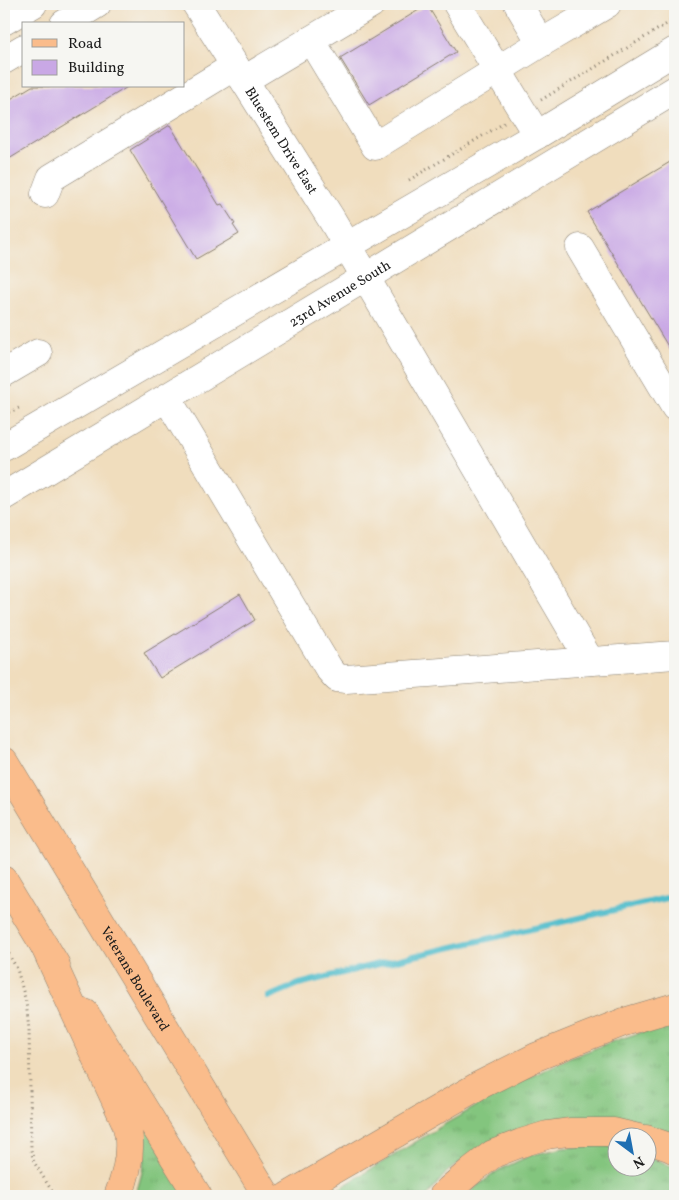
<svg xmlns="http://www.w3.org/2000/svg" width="679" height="1200" font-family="Vollkorn,serif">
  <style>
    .grass { fill: url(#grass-tufts); stroke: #50704d }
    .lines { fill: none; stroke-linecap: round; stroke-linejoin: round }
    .stream { stroke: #52becc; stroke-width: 6 }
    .building { fill: #c9a8e5 }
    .minor-casing { stroke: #867c6c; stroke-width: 29 }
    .major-casing { stroke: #867c6c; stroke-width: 29 }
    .highway-casing { stroke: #867c6c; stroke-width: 29 }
    .path { stroke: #867c6c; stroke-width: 3; stroke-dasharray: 1 4; stroke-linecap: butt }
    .minor { stroke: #fff; stroke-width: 28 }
    .major { stroke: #fabc8b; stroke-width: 28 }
    .highway { stroke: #fabc8b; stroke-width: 28 }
    .labels { text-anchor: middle; stroke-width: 4; stroke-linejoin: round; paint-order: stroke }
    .street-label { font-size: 14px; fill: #1c1c1c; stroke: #f6f6f2 }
  </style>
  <defs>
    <pattern id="grass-tufts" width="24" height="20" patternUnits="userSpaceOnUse" patternTransform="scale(1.25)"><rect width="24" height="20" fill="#83c57e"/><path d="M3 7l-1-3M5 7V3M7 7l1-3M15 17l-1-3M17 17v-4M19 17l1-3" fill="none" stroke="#71a96c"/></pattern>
  </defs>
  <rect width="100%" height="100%" fill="#f6f6f2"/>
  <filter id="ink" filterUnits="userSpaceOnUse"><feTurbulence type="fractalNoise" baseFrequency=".02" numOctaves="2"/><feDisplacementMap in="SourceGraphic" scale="10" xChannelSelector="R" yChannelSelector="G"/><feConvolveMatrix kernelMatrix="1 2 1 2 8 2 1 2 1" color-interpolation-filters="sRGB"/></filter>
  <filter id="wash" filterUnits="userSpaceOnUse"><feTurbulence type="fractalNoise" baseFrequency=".0096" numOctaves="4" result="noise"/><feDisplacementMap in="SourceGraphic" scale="20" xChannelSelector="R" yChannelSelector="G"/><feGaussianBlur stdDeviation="1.12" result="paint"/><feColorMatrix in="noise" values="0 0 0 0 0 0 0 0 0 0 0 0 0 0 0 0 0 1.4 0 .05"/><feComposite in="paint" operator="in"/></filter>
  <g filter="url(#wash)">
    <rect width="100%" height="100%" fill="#f0ddbd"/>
    <g class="grass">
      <polygon points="675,1021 675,1138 638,1125 601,1118 557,1120 506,1135 479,1148 447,1172 427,1196 327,1196 445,1124 512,1086 565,1060 611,1042"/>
      <path d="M 142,1119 L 192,1196 L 135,1196 C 145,1167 147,1149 142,1119 Z"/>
      <polygon points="604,1145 616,1148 616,1168 646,1168 647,1155 675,1168 675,1196 466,1196 477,1186 499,1170 531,1155 563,1148"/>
    </g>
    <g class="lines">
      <polyline class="stream" points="268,997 299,984 366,967 675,896"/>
    </g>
    <g id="blocks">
      <g class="building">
        <polygon points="427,5 456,52 369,105 340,58"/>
        <polygon points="32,86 129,86 4,162 4,103"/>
        <polygon points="170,125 219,205 222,204 235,224 233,225 239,234 196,259 130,150"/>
        <polygon points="675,159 675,358 587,212"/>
        <polygon points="240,594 255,620 160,678 144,653"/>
      </g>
    </g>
  </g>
  <g filter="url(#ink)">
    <use href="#blocks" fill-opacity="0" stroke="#867c6c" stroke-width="1"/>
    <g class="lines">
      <g class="minor-casing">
        <g id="minor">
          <path id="s1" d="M 196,4 L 332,220 L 590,661"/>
          <polyline points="457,4 537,135"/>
          <polyline points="518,4 541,43"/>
          <polyline points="4,21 33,4"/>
          <polyline points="64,24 97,4"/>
          <polyline points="311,40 375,146 541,43 607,4"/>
          <polyline points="4,60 24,48"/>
          <polyline points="244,80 371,4"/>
          <polyline points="45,194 51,178 235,66"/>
          <polyline points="580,248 675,407"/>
          <polyline points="4,373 38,353"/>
          <polyline points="167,398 329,669 337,678 346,679 675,655"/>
          <polyline points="4,447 537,135 675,51"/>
          <path id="s2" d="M 4,496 L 675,90"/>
        </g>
      </g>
      <g class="major-casing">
        <g id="major">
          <path id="s3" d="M 4,761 L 267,1196"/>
          <polyline points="4,879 56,965"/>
          <polyline points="85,1013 198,1196"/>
        </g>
      </g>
      <g class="highway-casing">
        <g id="highway">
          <path d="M 44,945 L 125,1121 C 127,1127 129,1134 129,1141 C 130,1159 125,1179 118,1196"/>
          <polyline points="646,1139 669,1147 675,1150"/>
          <polyline points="288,1196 478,1086 536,1057 588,1036 624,1022 675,1007"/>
          <polyline points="443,1196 450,1189 472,1170 493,1154 521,1143 547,1135 569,1132 614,1132 639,1138"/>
        </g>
      </g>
      <g class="path">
        <polyline points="541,100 675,19"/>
        <polyline points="409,180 504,123"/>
        <polyline points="4,414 19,408"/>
        <polyline points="4,945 17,969 26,1002 29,1029 31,1150 34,1162 55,1196"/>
      </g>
      <use href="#minor" class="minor"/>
      <use href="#major" class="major"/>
      <use href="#highway" class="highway"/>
    </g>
  </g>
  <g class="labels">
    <g class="street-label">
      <text dy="5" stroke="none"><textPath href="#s1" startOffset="161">Bluestem Drive East</textPath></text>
      <text dy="5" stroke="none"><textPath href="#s2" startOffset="392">23rd Avenue South</textPath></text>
      <text dy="5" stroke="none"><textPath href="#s3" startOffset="254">Veterans Boulevard</textPath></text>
    </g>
  </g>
  <rect width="679" height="1200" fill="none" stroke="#f6f6f2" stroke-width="20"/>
  <rect x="22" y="22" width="162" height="65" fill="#f6f6f2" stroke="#9f9f9c"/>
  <rect x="32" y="39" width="25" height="8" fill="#fabc8b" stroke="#9f9f9c"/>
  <text x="68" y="48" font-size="15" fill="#1c1c1c">Road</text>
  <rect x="32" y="60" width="25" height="15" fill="#c9a8e5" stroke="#9f9f9c"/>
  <text x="68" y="72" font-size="15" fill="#1c1c1c">Building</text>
  <g transform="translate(632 1152) rotate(148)"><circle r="24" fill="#f6f6f2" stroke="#9f9f9c"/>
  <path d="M0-4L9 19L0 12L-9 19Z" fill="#1f6fb2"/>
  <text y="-8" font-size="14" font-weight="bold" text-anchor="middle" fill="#1c1c1c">N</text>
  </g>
</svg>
